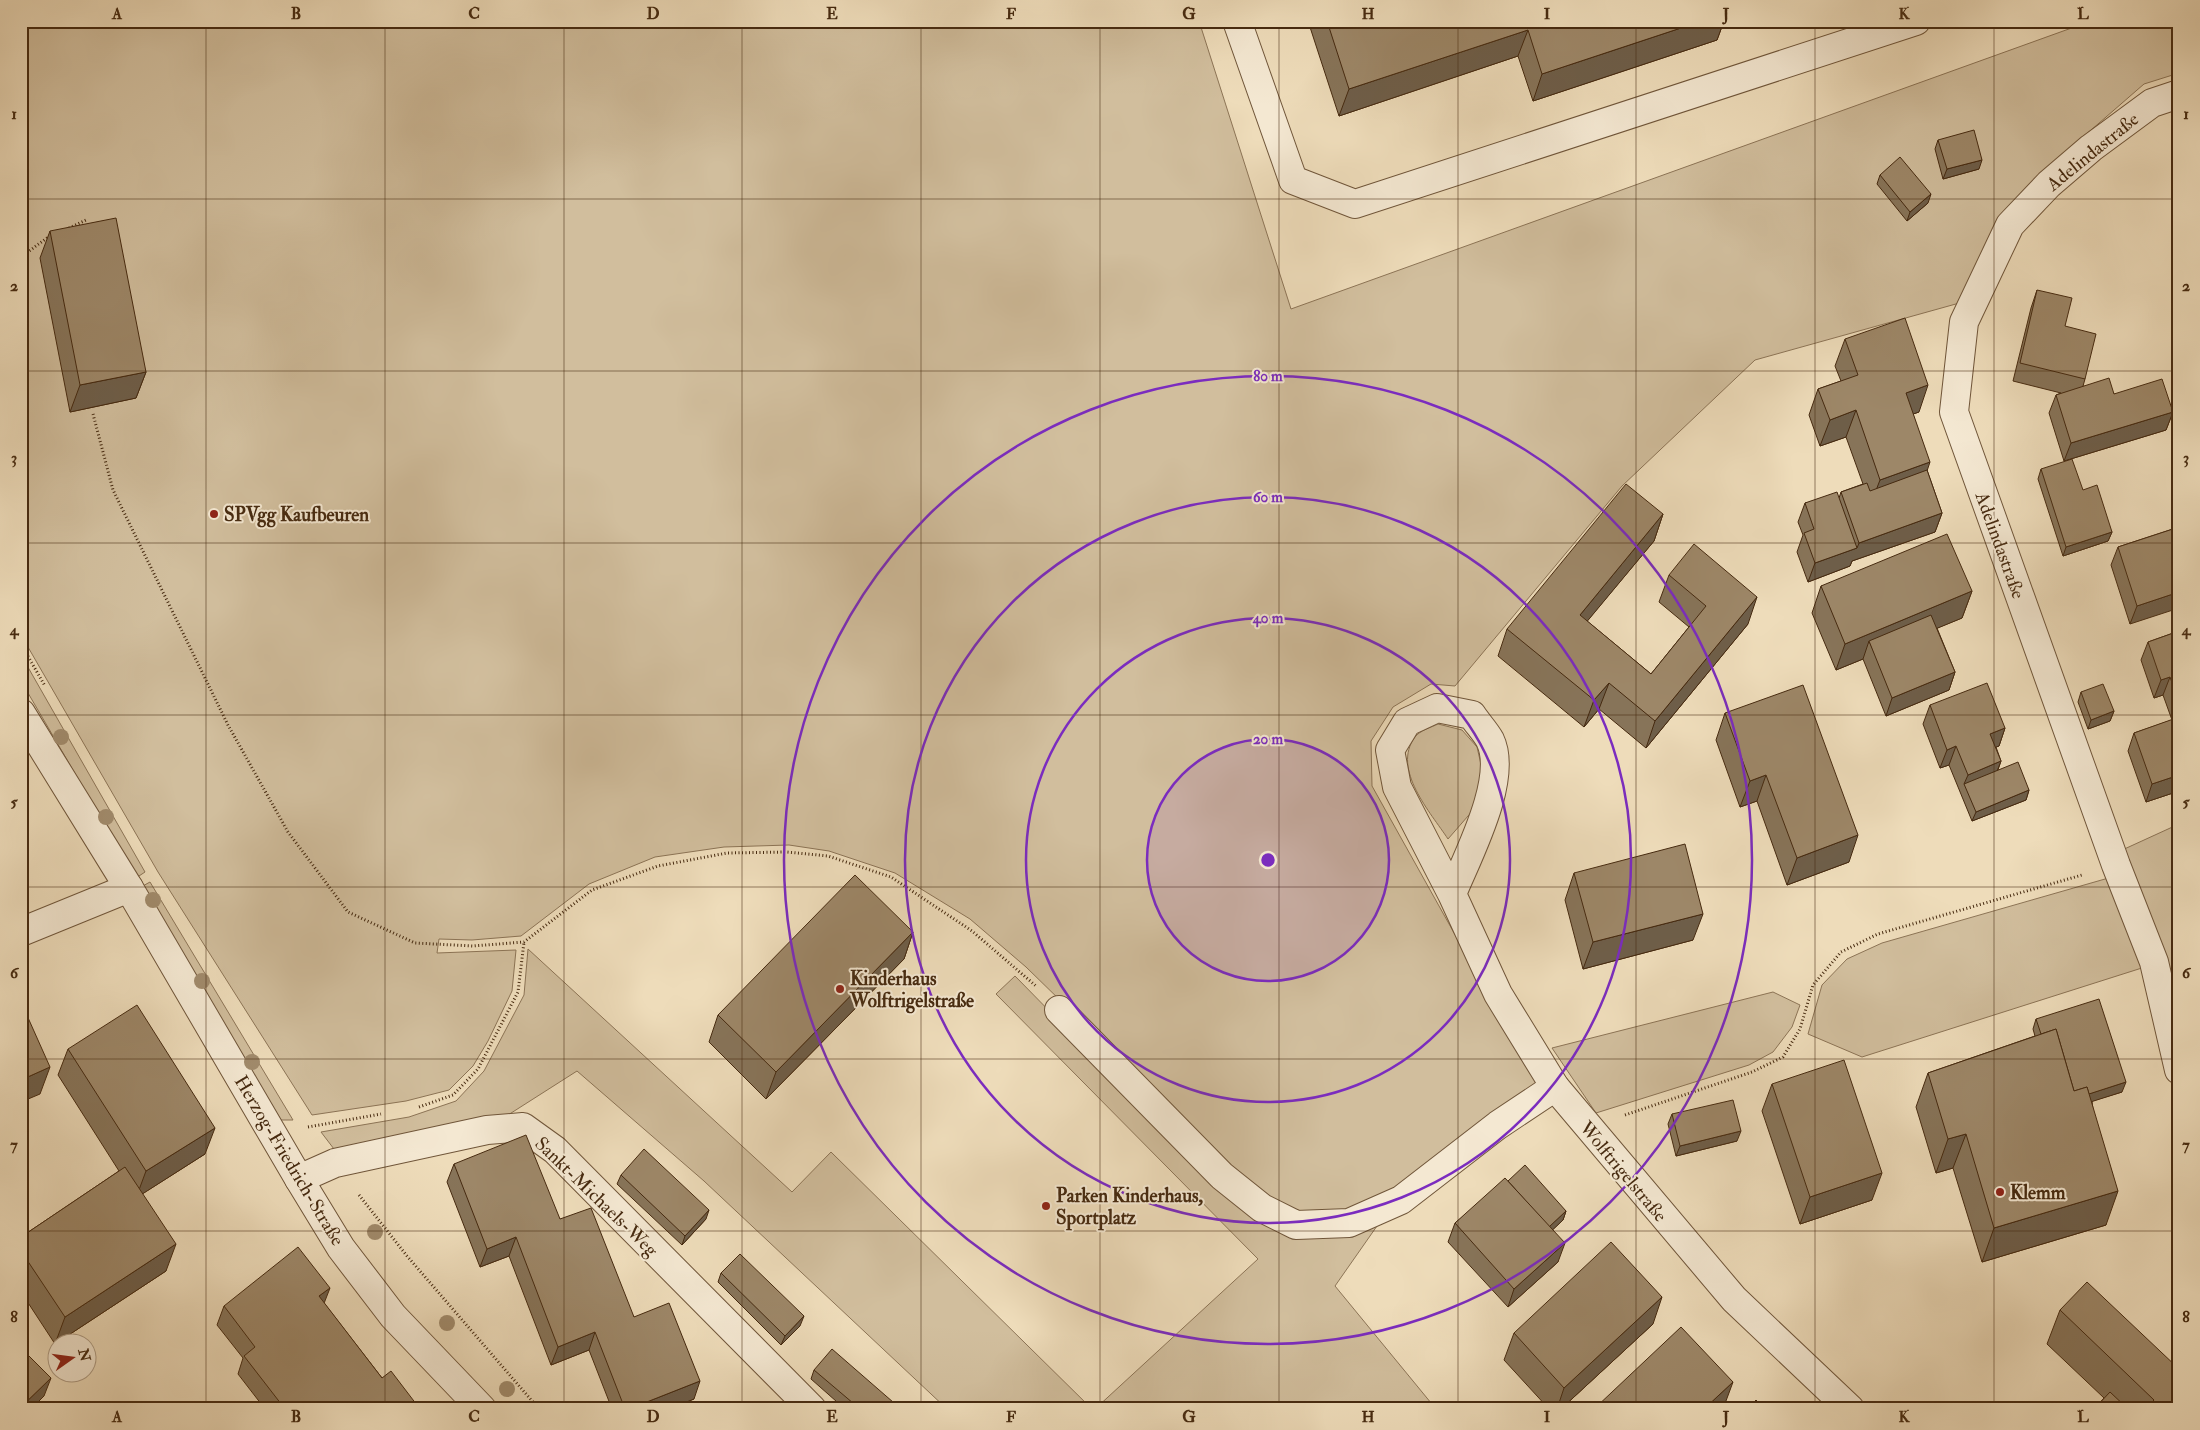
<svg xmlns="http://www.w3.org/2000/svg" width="2200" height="1430" font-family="'IM FELL Double Pica',serif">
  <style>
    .green { fill: #d1be9d; stroke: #8c7456 }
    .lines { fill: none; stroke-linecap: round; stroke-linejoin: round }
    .minor-casing { stroke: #70563a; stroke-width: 30 }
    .path { stroke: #462a10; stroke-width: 3; stroke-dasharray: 1 2.5; stroke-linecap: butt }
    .minor { stroke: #f4e8d2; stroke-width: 28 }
    .tree { fill: #a18b6c }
    .wall { fill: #877459; stroke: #462a10 }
    .shaded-wall { fill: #6e5e49; stroke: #462a10 }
    .building { fill: #9d8768; stroke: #462a10 }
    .grid { fill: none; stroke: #462a10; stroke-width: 1; stroke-opacity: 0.55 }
    .ring { fill: none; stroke: #7b2cbf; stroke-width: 2.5 }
    .poi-dot { fill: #8f2418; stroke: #f4e8d2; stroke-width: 2 }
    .labels { text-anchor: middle; stroke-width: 4; stroke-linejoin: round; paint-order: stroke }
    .street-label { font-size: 19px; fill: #462a10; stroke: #f4e8d2 }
    .poi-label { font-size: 19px; font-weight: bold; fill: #462a10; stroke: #f4e8d2; text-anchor: start }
    .centre { fill: #7b2cbf; stroke: #f4e8d2; stroke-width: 2.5 }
    .ring-label { font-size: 15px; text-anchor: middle; font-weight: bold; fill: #7b2cbf; stroke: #f4e8d2; stroke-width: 4; stroke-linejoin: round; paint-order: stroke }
    .neatline { fill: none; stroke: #462a10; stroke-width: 2 }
    .grid-label { font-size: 16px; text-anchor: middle; font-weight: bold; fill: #462a10 }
  </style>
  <rect width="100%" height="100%" fill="#eedcba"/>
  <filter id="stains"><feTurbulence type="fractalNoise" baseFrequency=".004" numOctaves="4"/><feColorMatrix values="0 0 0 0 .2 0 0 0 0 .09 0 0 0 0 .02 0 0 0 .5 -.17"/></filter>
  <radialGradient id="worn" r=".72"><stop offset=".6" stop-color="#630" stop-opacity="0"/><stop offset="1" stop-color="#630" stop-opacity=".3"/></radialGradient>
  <g class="green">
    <polygon points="21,21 1199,21 1291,309 2091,21 2179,21 2179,73 2144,84 2083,137 1963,302 1755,360 1622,486 1455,686 1431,684 1393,707 1371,741 1372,786 1539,1085 1399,1190 1348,1213 1299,1215 1265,1200 1026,967 970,919 895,873 829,851 789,845 724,847 655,857 589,884 521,936 472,940 439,939 437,953 516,950 512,991 488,1041 473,1066 449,1090 406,1101 312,1115 158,872 21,635"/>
    <polygon points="21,655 145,872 136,878 21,681"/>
    <path d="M 1438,724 L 1462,730 L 1477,747 L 1483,773 L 1475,808 L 1448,839 C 1431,813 1391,769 1415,737 C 1419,731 1432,727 1438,724 Z"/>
    <polygon points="2179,824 2179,1025 2120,851"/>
    <polygon points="2112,877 2145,967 1862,1057 1808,1034 1822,985 1847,959 1882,943"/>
    <polygon points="150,882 293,1120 281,1120 141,887"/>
    <polygon points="528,949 792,1192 831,1152 1092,1409 947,1409 704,1181 577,1071 508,1115 337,1153 321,1132 409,1117 456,1101 484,1071 524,995"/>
    <polygon points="1015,976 1218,1183 1353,1234 1377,1226 1335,1286 1436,1409 1095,1409 1258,1259 996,994"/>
    <polygon points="1773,992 1800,1005 1792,1027 1773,1052 1749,1065 1596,1113 1552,1048"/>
  </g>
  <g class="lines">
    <g class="minor-casing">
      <g id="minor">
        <polyline points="1237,21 1293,180 1355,204 1916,21"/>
        <polyline points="2179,94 2152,103 2091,148 2049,184 2010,225 1964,322 1954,412 2116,865 2154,962 2179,1070"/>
        <polyline points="21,713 129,888 299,1179 341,1248 393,1316 482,1409"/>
        <path d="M 1452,894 C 1467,857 1509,779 1490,740 C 1485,731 1477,723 1472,715 L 1437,708 L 1407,722 L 1390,750 L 1397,787 L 1452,894 L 1498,994 L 1555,1087 L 1734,1299 L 1850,1409"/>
        <polyline points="21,932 129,888"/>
        <polyline points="1059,1010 1222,1176 1262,1208 1296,1225 1349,1223 1401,1200 1498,1125 1555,1087"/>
        <polyline points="299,1179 335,1163 487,1130 523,1127 555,1150 812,1409"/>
      </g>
    </g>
    <g class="path">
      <polyline points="69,228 86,220"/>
      <polyline points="21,257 51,235"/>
      <polyline points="93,414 113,490 228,725 288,832 348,912 415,943 473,946 524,942 592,890 658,866 727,853 787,852 828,856 891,877 972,931 1036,986"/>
      <polyline points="21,644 45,686"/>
      <polyline points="419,1107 453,1095 478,1069 518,992 524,942"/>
      <polyline points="1625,1115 1752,1072 1783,1057 1800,1029 1813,985 1841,952 1878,934 2082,875"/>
      <polyline points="308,1127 381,1114"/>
      <polyline points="359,1195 407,1256 539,1409"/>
      <polyline points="747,1409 759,1404"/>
    </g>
    <use href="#minor" class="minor"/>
  </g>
  <g class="tree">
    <circle cx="61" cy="737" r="8"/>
    <circle cx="106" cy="817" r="8"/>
    <circle cx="153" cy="900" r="8"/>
    <circle cx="202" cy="981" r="8"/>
    <circle cx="252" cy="1062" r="8"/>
    <circle cx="375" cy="1232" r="8"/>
    <circle cx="447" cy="1323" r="8"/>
    <circle cx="507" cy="1389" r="8"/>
  </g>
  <g class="wall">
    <polygon points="1308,21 1724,21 1717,40 1533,101 1518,56 1339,116"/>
    <polygon points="1938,140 1979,169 1943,179 1935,149"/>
    <polygon points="1880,175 1928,203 1907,221 1877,184"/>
    <polygon points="50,231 146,372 136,398 70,412 40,258"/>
    <polygon points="2037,290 2085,379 2083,386 2114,394 2173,412 2166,430 2064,461 2049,413 2056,395 2061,393 2013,381 2031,308"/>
    <polygon points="1845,339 1919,412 1913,414 1927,470 1942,513 1935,532 1852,561 1850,566 1808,582 1797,552 1803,535 1798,522 1805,503 1839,498 1841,492 1863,484 1846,437 1820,446 1809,415 1818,389 1841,381 1835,366"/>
    <polygon points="2041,469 2083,490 2112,532 2108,541 2063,556 2038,479"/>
    <polygon points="1663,514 1654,541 1587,621 1651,674 1689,627 1659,602 1669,575 1748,624 1646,748 1599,709 1584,727 1498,656 1507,629"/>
    <polygon points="2179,527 2130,624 2111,565 2118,547"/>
    <polygon points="1821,586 1972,591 1962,618 1937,628 1955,672 1949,690 1886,716 1863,659 1836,670 1812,613"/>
    <polygon points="2179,631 2179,791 2146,802 2128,751 2134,733 2172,720 2163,695 2154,698 2141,660 2148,642"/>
    <polygon points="2081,692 2114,711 2110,721 2088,729 2078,702"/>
    <polygon points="1930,705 2005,728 1999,746 1996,747 2001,761 1998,770 2029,790 2026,800 1972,821 1949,765 1940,768 1923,724"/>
    <polygon points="1725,713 1849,862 1787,885 1757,801 1740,807 1716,740"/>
    <polygon points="1574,873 1693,940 1583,969 1565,900"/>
    <polygon points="913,932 904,959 766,1099 709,1042 718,1015"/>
    <polygon points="2036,1019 2122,1092 2092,1101 2106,1225 1982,1262 1953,1168 1936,1173 1916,1107 1928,1073 2035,1036 2033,1029"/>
    <polygon points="68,1049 205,1154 142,1194 166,1271 55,1344 21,1292 21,1237 119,1171 58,1075"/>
    <polygon points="1772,1084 1872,1200 1800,1224 1762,1111"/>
    <polygon points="1672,1114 1737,1141 1676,1156 1668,1124"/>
    <polygon points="454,1164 560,1219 634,1317 694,1399 669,1409 612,1409 589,1350 551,1365 509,1256 480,1267 447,1182"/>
    <polygon points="621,1175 706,1219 682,1245 617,1184"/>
    <polygon points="1508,1181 1566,1211 1563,1220 1552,1230 1558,1262 1508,1307 1448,1242 1455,1223"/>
    <polygon points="721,1273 800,1326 781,1345 718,1282"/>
    <polygon points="324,1303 382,1378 420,1409 265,1409 238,1374 243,1358 217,1325 224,1306"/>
    <polygon points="2060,1310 2179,1409 2094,1409 2104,1398 2047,1344"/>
    <polygon points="1653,1324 1561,1409 1549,1409 1504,1360 1514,1333"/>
    <polygon points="814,1370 901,1409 845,1409 811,1379"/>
  </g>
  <g class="shaded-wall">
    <polygon points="1702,21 1724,21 1717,40 1533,101 1542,74"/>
    <polygon points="1528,30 1518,56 1339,116 1349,89"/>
    <polygon points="1982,160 1979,169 1943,179 1947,169"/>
    <polygon points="1931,194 1928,203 1907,221 1910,212"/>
    <polygon points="146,372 136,398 70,412 80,385"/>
    <polygon points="1928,385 1919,412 1896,420 1906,393"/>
    <polygon points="1856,410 1846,437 1820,446 1830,420"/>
    <polygon points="2173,412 2166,430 2064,461 2071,443"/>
    <polygon points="1930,462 1921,489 1870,506 1880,480"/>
    <polygon points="1942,513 1935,532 1852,561 1850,566 1808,582 1815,563 1857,548 1859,543"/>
    <polygon points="1663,514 1654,541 1570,642 1580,615"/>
    <polygon points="2112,532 2108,541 2063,556 2066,547"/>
    <polygon points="1972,591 1962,618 1875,654 1869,641 1863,659 1836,670 1845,644"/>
    <polygon points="2179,592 2179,608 2130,624 2137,606"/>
    <polygon points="1757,597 1748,624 1646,748 1655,721"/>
    <polygon points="1955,672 1949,690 1886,716 1892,698"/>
    <polygon points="2170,677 2163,695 2154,698 2161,680"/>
    <polygon points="1609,683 1599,709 1584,727 1594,700"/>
    <polygon points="2114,711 2110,721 2088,729 2091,720"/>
    <polygon points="2005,728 1999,746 1983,752 1990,734"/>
    <polygon points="1956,746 1949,765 1940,768 1947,750"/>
    <polygon points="2001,761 1994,779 1964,784 1968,775"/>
    <polygon points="1766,775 1757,801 1740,807 1750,781"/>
    <polygon points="2179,775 2179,791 2146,802 2152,784"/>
    <polygon points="2029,790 2026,800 1972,821 1976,812"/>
    <polygon points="1858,835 1849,862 1787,885 1797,858"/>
    <polygon points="26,840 21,854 21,842"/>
    <polygon points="1703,914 1693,940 1583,969 1593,942"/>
    <polygon points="913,932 904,959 766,1099 776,1072"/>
    <polygon points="50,1067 40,1094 21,1102 21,1080"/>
    <polygon points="2126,1082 2122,1092 2059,1112 2063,1102"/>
    <polygon points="215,1128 205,1154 136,1198 146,1171"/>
    <polygon points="1741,1131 1737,1141 1676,1156 1680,1146"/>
    <polygon points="1966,1134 1953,1168 1936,1173 1948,1139"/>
    <polygon points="1882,1173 1872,1200 1800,1224 1810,1197"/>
    <polygon points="2118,1191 2106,1225 1982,1262 1994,1228"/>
    <polygon points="709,1210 706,1219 682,1245 685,1236"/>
    <polygon points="1566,1211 1563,1220 1540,1242 1543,1232"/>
    <polygon points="516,1237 509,1256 480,1267 487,1249"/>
    <polygon points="1565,1243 1558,1262 1508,1307 1514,1289"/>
    <polygon points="176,1244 166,1271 55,1344 65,1317"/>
    <polygon points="330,1288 323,1306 319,1296"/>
    <polygon points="1662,1297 1653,1324 1561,1409 1557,1409 1564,1388"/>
    <polygon points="804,1316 800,1326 781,1345 785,1336"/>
    <polygon points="595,1332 589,1350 551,1365 558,1347"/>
    <polygon points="51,1378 44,1396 31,1409 21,1409 21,1407"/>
    <polygon points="700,1381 694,1399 669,1409 629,1409"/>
    <polygon points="1733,1382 1723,1409 1704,1409"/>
  </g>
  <g class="building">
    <polygon points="1327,21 1702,21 1542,74 1528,30 1349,89"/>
    <polygon points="1974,130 1982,160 1947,169 1938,140"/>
    <polygon points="1900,157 1931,194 1910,212 1880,175"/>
    <polygon points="116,218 146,372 80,385 50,231"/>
    <polygon points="2037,290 2072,298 2065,326 2096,334 2085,379 2020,363"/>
    <polygon points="1905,318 1928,385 1906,393 1930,462 1880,480 1856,410 1830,420 1818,389 1858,375 1845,339"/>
    <polygon points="2109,378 2114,394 2162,379 2173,412 2071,443 2056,395"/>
    <polygon points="2072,459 2083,490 2097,485 2112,532 2066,547 2041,469"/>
    <polygon points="1927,470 1942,513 1859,543 1841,492 1867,483 1870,491"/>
    <polygon points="1626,484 1663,514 1580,615 1651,674 1706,606 1669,575 1694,544 1757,597 1655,721 1609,683 1594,700 1507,629"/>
    <polygon points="1837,492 1857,548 1815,563 1804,533 1814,529 1805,503"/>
    <polygon points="2179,527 2179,592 2137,606 2118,547"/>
    <polygon points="1947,534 1972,591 1845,644 1821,586"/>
    <polygon points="1931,615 1955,672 1892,698 1869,641"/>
    <polygon points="2179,631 2179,702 2170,677 2161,680 2148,642"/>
    <polygon points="1987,683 2005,728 1990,734 2001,761 1968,775 1956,746 1947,750 1930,705"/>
    <polygon points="2103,684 2114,711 2091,720 2081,692"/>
    <polygon points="1803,685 1858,835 1797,858 1766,775 1750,781 1725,713"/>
    <polygon points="2179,717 2179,775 2152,784 2134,733"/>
    <polygon points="2018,762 2029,790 1976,812 1964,784"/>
    <polygon points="21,827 26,840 21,842"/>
    <polygon points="1685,844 1703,914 1593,942 1574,873"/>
    <polygon points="855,875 913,932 776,1072 718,1015"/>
    <polygon points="2099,999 2126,1082 2089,1094 2087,1087 2074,1091 2056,1029 2041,1034 2036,1019"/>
    <polygon points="21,1002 50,1067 21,1080"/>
    <polygon points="137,1005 215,1128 146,1171 68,1049"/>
    <polygon points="2056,1029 2074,1091 2087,1087 2118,1191 1994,1228 1966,1134 1948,1139 1928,1073"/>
    <polygon points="1844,1060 1882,1173 1810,1197 1772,1084"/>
    <polygon points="1733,1100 1741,1131 1680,1146 1672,1114"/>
    <polygon points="526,1135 560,1219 591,1208 634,1317 669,1303 700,1381 629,1409 625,1409 595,1332 558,1347 516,1237 487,1249 454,1164"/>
    <polygon points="644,1149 709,1210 685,1236 621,1175"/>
    <polygon points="1525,1165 1566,1211 1549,1227 1508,1181"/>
    <polygon points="125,1167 176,1244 65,1317 21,1251 21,1237"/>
    <polygon points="1505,1178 1565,1243 1514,1289 1455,1223"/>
    <polygon points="1611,1242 1662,1297 1564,1388 1514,1333"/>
    <polygon points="298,1247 330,1288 319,1296 382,1378 391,1371 420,1409 285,1409 244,1356 255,1347 224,1306"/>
    <polygon points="740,1254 804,1316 785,1336 721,1273"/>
    <polygon points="2087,1282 2179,1369 2179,1409 2146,1409 2154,1400 2060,1310"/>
    <polygon points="1681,1327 1733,1382 1704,1409 1594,1409"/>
    <polygon points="21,1348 51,1378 21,1407"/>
    <polygon points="832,1349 901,1409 860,1409 814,1370"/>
    <polygon points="2110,1392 2128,1409 2094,1409"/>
    <polygon points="1756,1400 1765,1409 1747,1409"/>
    <polygon points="784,1402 787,1409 770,1409"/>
  </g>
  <path class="grid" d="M 206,21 L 206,1409M 385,21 L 385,1409M 564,21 L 564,1409M 742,21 L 742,1409M 921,21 L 921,1409M 1100,21 L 1100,1409M 1279,21 L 1279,1409M 1458,21 L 1458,1409M 1636,21 L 1636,1409M 1815,21 L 1815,1409M 1994,21 L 1994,1409M 21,199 L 2179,199M 21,371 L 2179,371M 21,543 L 2179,543M 21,715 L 2179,715M 21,887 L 2179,887M 21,1059 L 2179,1059M 21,1231 L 2179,1231"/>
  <circle cx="1268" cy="860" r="121" fill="#7b2cbf" fill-opacity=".12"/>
  <g class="ring">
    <circle cx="1268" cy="860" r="121"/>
    <circle cx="1268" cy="860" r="242"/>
    <circle cx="1268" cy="860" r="363"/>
    <circle cx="1268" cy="860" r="484"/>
  </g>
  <g class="poi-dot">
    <circle cx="214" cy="514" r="5"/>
    <circle cx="840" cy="989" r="5"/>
    <circle cx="2000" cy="1192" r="5"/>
    <circle cx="1046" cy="1206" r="5"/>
  </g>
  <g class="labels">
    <g class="street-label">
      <text transform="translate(2092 151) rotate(-39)" y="7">Adelindastraße</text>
      <text transform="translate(2001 545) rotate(70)" y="7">Adelindastraße</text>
      <text transform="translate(290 1160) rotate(59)" y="7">Herzog-Friedrich-Straße</text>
      <text transform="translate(1624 1171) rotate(50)" y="7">Wolftrigelstraße</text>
      <text transform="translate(597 1196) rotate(44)" y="7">Sankt-Michaels-Weg</text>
    </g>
    <g class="poi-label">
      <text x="224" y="521">SPVgg Kaufbeuren</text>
      <text x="850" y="985">Kinderhaus<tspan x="850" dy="22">Wolftrigelstraße</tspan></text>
      <text x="2010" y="1199">Klemm</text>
      <text x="1056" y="1202">Parken Kinderhaus,<tspan x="1056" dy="22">Sportplatz</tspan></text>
    </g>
  </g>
  <circle cx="1268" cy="860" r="8" class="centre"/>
  <g class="ring-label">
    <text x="1268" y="381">80 m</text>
    <text x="1268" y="502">60 m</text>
    <text x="1268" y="623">40 m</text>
    <text x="1268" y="744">20 m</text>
  </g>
  <rect width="2200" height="1430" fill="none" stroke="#eedcba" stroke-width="55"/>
  <g transform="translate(72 1358) rotate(76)"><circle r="24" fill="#f4e8d2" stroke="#ae9c84"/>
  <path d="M0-4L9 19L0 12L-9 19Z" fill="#8f2418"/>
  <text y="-8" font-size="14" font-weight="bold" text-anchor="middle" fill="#462a10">N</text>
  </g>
  <rect x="28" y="28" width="2144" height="1374" class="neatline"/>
  <g class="grid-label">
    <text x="117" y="19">A</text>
    <text x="296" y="19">B</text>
    <text x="474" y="19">C</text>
    <text x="653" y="19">D</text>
    <text x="832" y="19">E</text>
    <text x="1011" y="19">F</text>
    <text x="1189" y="19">G</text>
    <text x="1368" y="19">H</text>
    <text x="1547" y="19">I</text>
    <text x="1726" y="19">J</text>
    <text x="1904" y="19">K</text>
    <text x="2083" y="19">L</text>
    <text x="14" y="119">1</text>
    <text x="2186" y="119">1</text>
    <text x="14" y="291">2</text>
    <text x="2186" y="291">2</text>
    <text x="14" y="463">3</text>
    <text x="2186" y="463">3</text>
    <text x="14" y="635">4</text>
    <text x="2186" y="635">4</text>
    <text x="14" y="807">5</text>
    <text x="2186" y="807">5</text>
    <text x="14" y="978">6</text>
    <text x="2186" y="978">6</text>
    <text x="14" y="1150">7</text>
    <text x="2186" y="1150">7</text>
    <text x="14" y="1322">8</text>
    <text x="2186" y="1322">8</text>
    <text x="117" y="1422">A</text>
    <text x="296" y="1422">B</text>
    <text x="474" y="1422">C</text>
    <text x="653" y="1422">D</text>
    <text x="832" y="1422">E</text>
    <text x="1011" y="1422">F</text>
    <text x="1189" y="1422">G</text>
    <text x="1368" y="1422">H</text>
    <text x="1547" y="1422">I</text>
    <text x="1726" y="1422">J</text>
    <text x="1904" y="1422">K</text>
    <text x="2083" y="1422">L</text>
  </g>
  <rect width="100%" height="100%" filter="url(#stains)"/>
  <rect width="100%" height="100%" fill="url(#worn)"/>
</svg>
